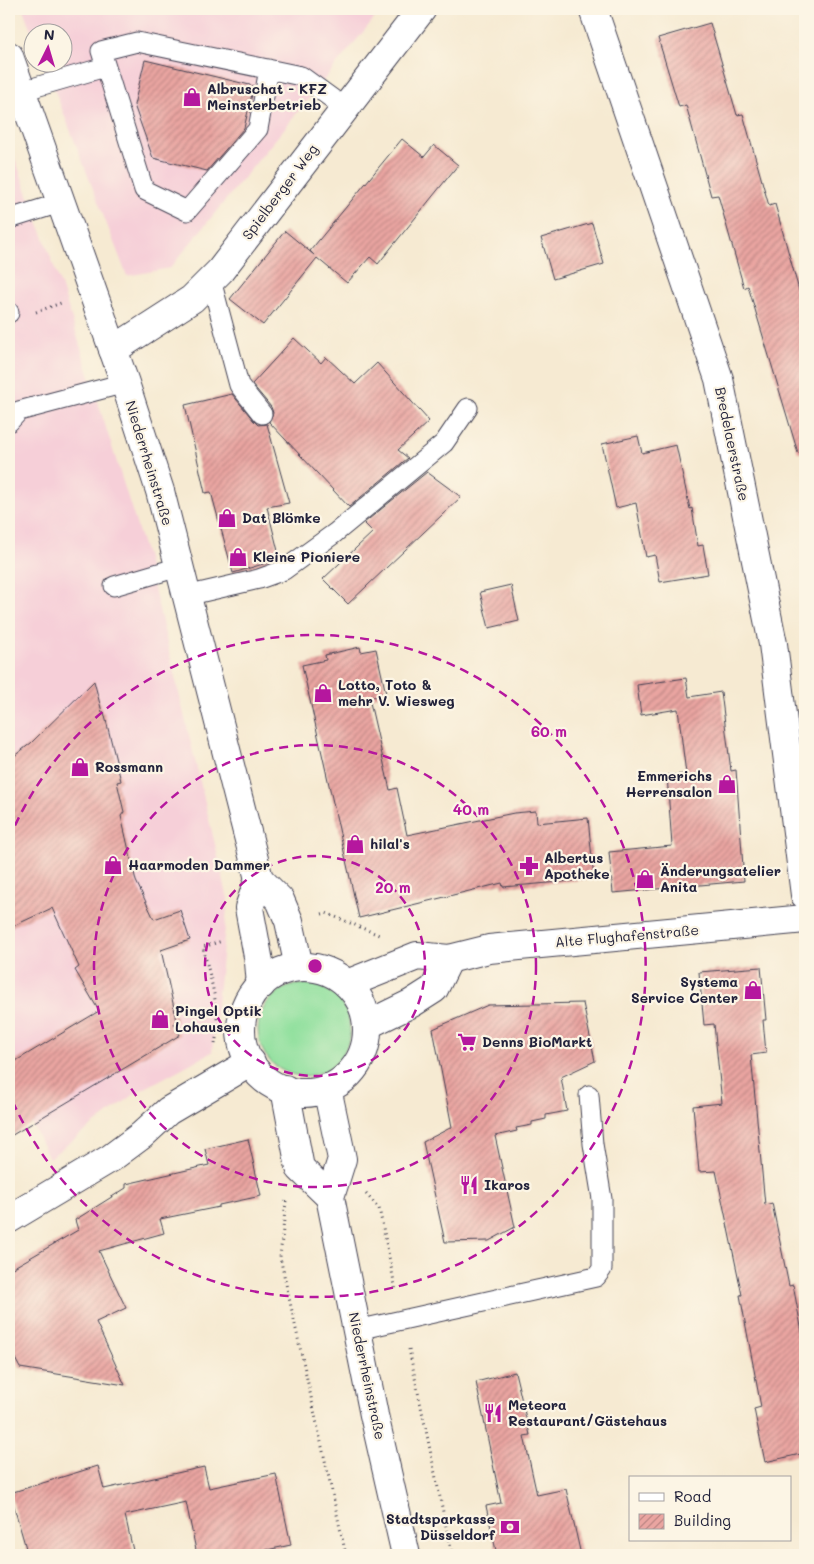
<svg xmlns="http://www.w3.org/2000/svg" width="814" height="1564" font-family="Mali,sans-serif">
  <style>
    .built { fill: #f6cfd8 }
    .grass { fill: #91e09e; stroke: #5a816c }
    .building { fill: url(#building-hatch) }
    .lines { fill: none; stroke-linecap: round; stroke-linejoin: round }
    .service-casing { stroke: #424052; stroke-width: 21 }
    .minor-casing { stroke: #424052; stroke-width: 30 }
    .tertiary-casing { stroke: #424052; stroke-width: 30 }
    .path { stroke: #424052; stroke-width: 3; stroke-dasharray: 1 4; stroke-linecap: butt }
    .service { stroke: #fff; stroke-width: 19 }
    .minor { stroke: #fff; stroke-width: 28 }
    .tertiary { stroke: #fff; stroke-width: 28 }
    .ring { fill: none; stroke: #b5179e; stroke-width: 2.5; stroke-dasharray: 9 6 }
    .labels { text-anchor: middle; stroke-width: 4.5; stroke-linejoin: round; paint-order: stroke }
    .poi-label { font-size: 14px; font-weight: bold; fill: #22223b; stroke: #fcf5e5; text-anchor: start }
    .street-label { font-size: 14px; fill: #22223b; stroke: #fcf5e5 }
    .centre { fill: #b5179e; stroke: #fcf5e5; stroke-width: 2.5 }
    .ring-label { font-size: 15px; text-anchor: middle; font-weight: bold; fill: #b5179e; stroke: #fcf5e5; stroke-width: 4.5; stroke-linejoin: round; paint-order: stroke }
  </style>
  <defs>
    <pattern id="building-hatch" width="6" height="6" patternUnits="userSpaceOnUse" patternTransform="scale(1.25)"><rect width="6" height="6" fill="#eaa5a1"/><path d="M-1 1l2-2M0 6l6-6M5 7l2-2" fill="none" stroke="#bd8684"/></pattern>
  </defs>
  <rect width="100%" height="100%" fill="#fcf5e5"/>
  <filter id="ink" filterUnits="userSpaceOnUse"><feTurbulence type="fractalNoise" baseFrequency=".02" numOctaves="2"/><feDisplacementMap in="SourceGraphic" scale="10" xChannelSelector="R" yChannelSelector="G"/><feConvolveMatrix kernelMatrix="1 2 1 2 8 2 1 2 1" color-interpolation-filters="sRGB"/></filter>
  <filter id="wash" filterUnits="userSpaceOnUse"><feTurbulence type="fractalNoise" baseFrequency=".0096" numOctaves="4" result="noise"/><feDisplacementMap in="SourceGraphic" scale="20" xChannelSelector="R" yChannelSelector="G"/><feGaussianBlur stdDeviation="1.12" result="paint"/><feColorMatrix in="noise" values="0 0 0 0 0 0 0 0 0 0 0 0 0 0 0 0 0 1.4 0 .05"/><feComposite in="paint" operator="in"/></filter>
  <g filter="url(#wash)">
    <rect width="100%" height="100%" fill="#f6ead2"/>
    <g class="built">
      <polygon points="23,9 382,9 170,268 127,276 44,63 62,62 62,32 32,33"/>
      <polygon points="9,142 62,288 146,555 228,899 212,1052 136,1093 49,1158 9,1079"/>
    </g>
    <circle class="grass" cx="304" cy="1030" r="46"/>
    <g id="blocks">
      <g class="building">
        <polygon points="710,23 737,115 743,114 769,206 775,204 805,312 805,452 798,453 748,286 744,288 718,195 711,196 686,105 679,107 658,38"/>
        <polygon points="145,60 254,86 244,128 207,171 153,158 134,105"/>
        <polygon points="402,139 424,157 434,145 458,165 378,264 370,257 347,283 317,258 263,325 230,299 285,231 314,255 310,251"/>
        <polygon points="592,223 604,264 553,279 541,238"/>
        <polygon points="294,338 321,363 326,357 355,384 377,363 429,421 398,450 408,458 349,507 269,422 273,413 271,407 252,384"/>
        <polygon points="232,394 254,421 258,425 267,424 289,503 267,507 280,559 233,573 211,492 205,493 185,405"/>
        <polygon points="638,436 642,453 676,445 690,509 692,508 698,546 703,545 708,574 660,582 655,555 646,557 636,503 616,508 602,444"/>
        <polygon points="427,472 461,497 348,604 323,579 373,532 364,523"/>
        <polygon points="511,585 519,621 489,628 480,592"/>
        <polygon points="360,647 361,652 376,649 386,694 369,698 390,790 397,788 407,835 514,813 536,811 537,823 588,818 594,879 503,887 502,883 359,918 302,665 326,660 325,655"/>
        <polygon points="686,678 689,697 721,692 731,771 736,770 744,881 613,893 609,852 672,846 667,775 686,774 678,709 641,715 637,685"/>
        <polygon points="94,681 102,712 104,712 121,781 117,782 124,812 121,816 136,881 154,919 180,910 190,940 161,950 177,1021 174,1023 180,1035 9,1137 9,1065 99,1011 75,970 79,967 52,908 9,928 9,760 31,743"/>
        <polygon points="761,967 766,1020 763,1020 766,1053 751,1055 765,1205 772,1203 789,1286 793,1285 805,1348 805,1453 765,1462 754,1409 761,1407 740,1295 742,1295 716,1171 699,1172 693,1106 722,1103 714,1024 704,1025 699,972"/>
        <polygon points="583,1003 595,1061 561,1077 567,1111 546,1115 546,1119 532,1122 532,1125 516,1128 517,1131 495,1136 515,1227 489,1241 445,1242 423,1142 452,1127 433,1029 488,1005"/>
        <polygon points="248,1139 261,1196 219,1205 219,1207 160,1219 164,1233 99,1251 126,1308 96,1322 125,1385 20,1368 9,1347 9,1270 78,1230 75,1220 126,1188 126,1184 209,1165 205,1149"/>
        <polygon points="515,1372 530,1435 524,1436 537,1495 566,1489 581,1555 497,1555 486,1506 501,1503 476,1382"/>
        <polygon points="98,1466 104,1489 204,1467 209,1488 276,1474 291,1545 242,1555 197,1555 186,1502 125,1515 134,1555 28,1555 10,1493"/>
      </g>
    </g>
  </g>
  <g filter="url(#ink)">
    <use href="#blocks" fill-opacity="0" stroke="#424052" stroke-width="1"/>
    <g class="lines">
      <g class="service-casing">
        <g id="service">
          <polyline points="269,69 258,129 187,211 144,190 101,51 137,42 301,76 345,108"/>
          <polyline points="22,91 105,67"/>
          <polyline points="9,219 60,203"/>
          <polyline points="211,280 239,385 262,414"/>
          <polyline points="9,312 9,313"/>
          <polyline points="9,422 19,411 125,383"/>
          <polyline points="114,586 179,567"/>
          <polyline points="186,596 259,579 284,570 335,533 444,443 468,408"/>
          <polyline points="357,1330 596,1277 602,1269 602,1199 593,1144 589,1095"/>
        </g>
      </g>
      <g class="minor-casing">
        <g id="minor">
          <polyline points="593,9 719,379 773,644 805,895"/>
          <polyline points="113,350 192,299 220,271 422,9"/>
          <polyline points="347,984 417,956 449,959 489,949 805,919"/>
          <polyline points="367,1025 412,1003 434,989 449,959"/>
          <polyline points="9,1219 111,1158 142,1135 168,1111 251,1062"/>
        </g>
      </g>
      <g class="tertiary-casing">
        <g id="tertiary">
          <polyline points="9,56 125,383 160,491 259,879 280,900 289,921 299,967"/>
          <polyline points="259,879 249,908 259,962 261,985"/>
          <circle cx="304" cy="1030" r="63"/>
          <polyline points="327,1088 342,1159 330,1197 374,1415 406,1555"/>
          <polyline points="285,1089 300,1168 330,1197"/>
        </g>
      </g>
      <g class="path">
        <polyline points="36,312 61,303"/>
        <polyline points="322,914 326,913 379,935"/>
        <path d="M 215,1044 C 222,1012 210,979 203,947 L 222,941"/>
        <polyline points="366,1194 379,1208 396,1291"/>
        <polyline points="286,1201 280,1257 346,1555"/>
        <polyline points="409,1349 452,1555"/>
      </g>
      <use href="#service" class="service"/>
      <use href="#minor" class="minor"/>
      <use href="#tertiary" class="tertiary"/>
    </g>
  </g>
  <g class="ring">
    <circle cx="315" cy="966" r="110"/>
    <circle cx="315" cy="966" r="221"/>
    <path d="M9 839A331 331 0 1 1 9 1093"/>
  </g>
  <defs>
    <g id="shop-bare" transform="scale(1.5)"><path d="M-5-2.5h2.3a2.7 3.5 0 0 1 5.4 0H5L5.5 6h-11ZM-1.5-2.5h3a1.5 2.3 0 0 0-3 0Z" fill="#b5179e" stroke="#fcf5e5" stroke-width="2.5" paint-order="stroke"/></g>
    <g id="pharmacy-bare" transform="scale(1.5)"><path d="M-2-6h4v4h4v4h-4v4h-4v-4h-4v-4h4Z" fill="#b5179e" stroke="#fcf5e5" stroke-width="2.5" paint-order="stroke"/></g>
    <g id="supermarket-bare" transform="scale(1.5)"><path d="M-6-5.5h2.5l.6 2H6L4.5 2H-2.5L-4.4-4H-6ZM-1.5 3.2a1.3 1.3 0 1 0 .1 0ZM3 3.2a1.3 1.3 0 1 0 .1 0Z" fill="#b5179e" stroke="#fcf5e5" stroke-width="2.5" paint-order="stroke"/></g>
    <g id="restaurant-bare" transform="scale(1.5)"><path d="M-5-6h1v4h1v-4h1v4h1v-4h1v5L-1.5 .5V6h-2V.5L-5-1ZM5-6V6H3V1.5H1.5Q1.5-4 5-6Z" fill="#b5179e" stroke="#fcf5e5" stroke-width="2.5" paint-order="stroke"/></g>
    <g id="bank-bare" transform="scale(1.5)"><path d="M-6-4H6V4H-6ZM0-2.3a2.3 2.3 0 1 0 0 4.6a2.3 2.3 0 1 0 0-4.6Z" fill="#b5179e" stroke="#fcf5e5" stroke-width="2.5" paint-order="stroke"/></g>
  </defs>
  <g fill-rule="evenodd">
    <use href="#shop-bare" x="192" y="97"/>
    <use href="#shop-bare" x="227" y="518"/>
    <use href="#shop-bare" x="238" y="557"/>
    <use href="#shop-bare" x="323" y="693"/>
    <use href="#shop-bare" x="80" y="767"/>
    <use href="#shop-bare" x="727" y="784"/>
    <use href="#shop-bare" x="355" y="844"/>
    <use href="#shop-bare" x="113" y="865"/>
    <use href="#pharmacy-bare" x="529" y="866"/>
    <use href="#shop-bare" x="645" y="879"/>
    <use href="#shop-bare" x="753" y="990"/>
    <use href="#shop-bare" x="160" y="1019"/>
    <use href="#supermarket-bare" x="467" y="1042"/>
    <use href="#restaurant-bare" x="469" y="1185"/>
    <use href="#restaurant-bare" x="493" y="1413"/>
    <use href="#bank-bare" x="510" y="1527"/>
  </g>
  <g class="labels">
    <g class="poi-label">
      <text x="207" y="94">Albruschat - KFZ<tspan x="207" dy="16">Meinsterbetrieb</tspan></text>
      <text x="242" y="523">Dat Blömke</text>
      <text x="253" y="562">Kleine Pioniere</text>
      <text x="338" y="690">Lotto, Toto &amp;<tspan x="338" dy="16">mehr V. Wiesweg</tspan></text>
      <text x="95" y="772">Rossmann</text>
      <text x="712" y="781" text-anchor="end">Emmerichs<tspan x="712" dy="16">Herrensalon</tspan></text>
      <text x="370" y="849">hilal's</text>
      <text x="544" y="863">Albertus<tspan x="544" dy="16">Apotheke</tspan></text>
      <text x="128" y="870">Haarmoden Dammer</text>
      <text x="660" y="876">Änderungsatelier<tspan x="660" dy="16">Anita</tspan></text>
      <text x="738" y="987" text-anchor="end">Systema<tspan x="738" dy="16">Service Center</tspan></text>
      <text x="175" y="1016">Pingel Optik<tspan x="175" dy="16">Lohausen</tspan></text>
      <text x="482" y="1047">Denns BioMarkt</text>
      <text x="484" y="1190">Ikaros</text>
      <text x="508" y="1410">Meteora<tspan x="508" dy="16">Restaurant/Gästehaus</tspan></text>
      <text x="495" y="1524" text-anchor="end">Stadtsparkasse<tspan x="495" dy="16">Düsseldorf</tspan></text>
    </g>
    <g class="street-label">
      <text transform="translate(280 192) rotate(-53)" y="5">Spielberger Weg</text>
      <text transform="translate(732 444) rotate(78)" y="5">Bredelaerstraße</text>
      <text transform="translate(149 463) rotate(73)" y="5">Niederrheinstraße</text>
      <text transform="translate(627 936) rotate(-5)" y="5">Alte Flughafenstraße</text>
      <text transform="translate(367 1376) rotate(78)" y="5">Niederrheinstraße</text>
    </g>
  </g>
  <circle cx="315" cy="966" r="8" class="centre"/>
  <g class="ring-label">
    <text x="549" y="737">60 m</text>
    <text x="471" y="815">40 m</text>
    <text x="393" y="893">20 m</text>
  </g>
  <rect width="814" height="1564" fill="none" stroke="#fcf5e5" stroke-width="30"/>
  <rect x="629" y="1476" width="162" height="65" fill="#fcf5e5" stroke="#a5a1a1"/>
  <rect x="639" y="1493" width="25" height="8" fill="#ffffff" stroke="#a5a1a1"/>
  <text x="674" y="1502" font-size="15" fill="#22223b">Road</text>
  <rect x="639" y="1514" width="25" height="15" fill="url(#building-hatch)" stroke="#a5a1a1"/>
  <text x="674" y="1526" font-size="15" fill="#22223b">Building</text>
  <g transform="translate(48 48) rotate(5)"><circle r="24" fill="#fcf5e5" stroke="#a5a1a1"/>
  <path d="M0-4L9 19L0 12L-9 19Z" fill="#b5179e"/>
  <text y="-8" font-size="14" font-weight="bold" text-anchor="middle" fill="#22223b">N</text>
  </g>
</svg>
